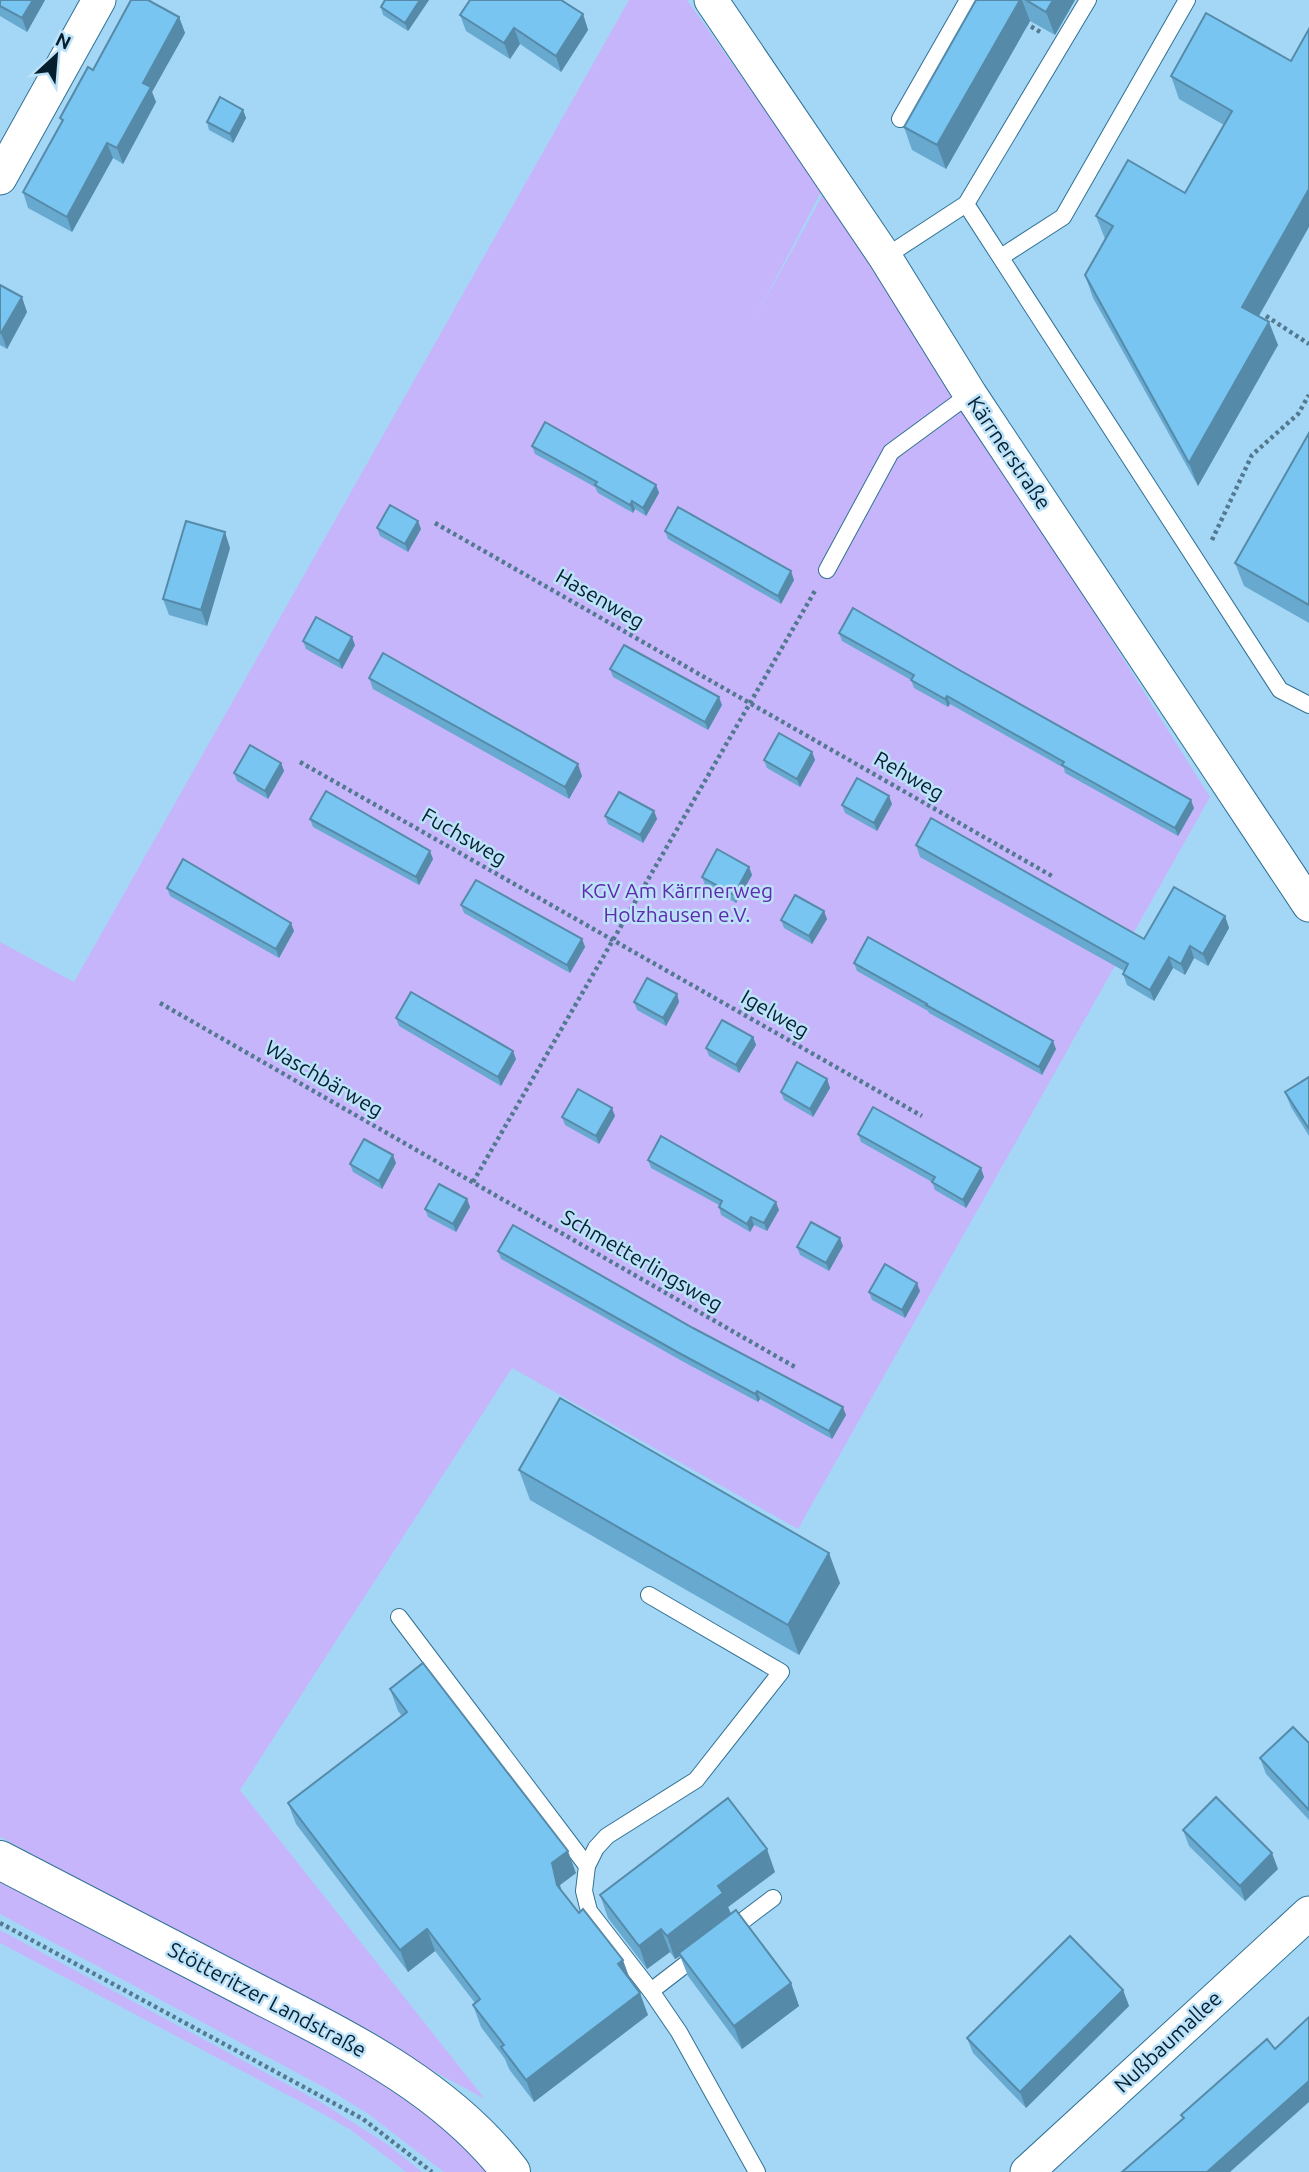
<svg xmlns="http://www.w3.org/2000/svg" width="1309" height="2172" font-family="Ubuntu,sans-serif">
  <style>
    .green { fill: #c7b5fb }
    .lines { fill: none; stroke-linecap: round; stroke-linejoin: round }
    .service-casing { stroke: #317194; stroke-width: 18 }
    .minor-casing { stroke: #317194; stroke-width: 35 }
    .secondary-casing { stroke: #317194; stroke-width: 40 }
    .path { stroke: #537990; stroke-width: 4.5; stroke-dasharray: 3.5 3.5; stroke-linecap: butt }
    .service { stroke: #fff; stroke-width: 16 }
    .minor { stroke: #fff; stroke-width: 33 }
    .secondary { stroke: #fff; stroke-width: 38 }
    .wall { fill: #68a9d0 }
    .shaded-wall { fill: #558aa9 }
    .building { fill: #79c5f2; stroke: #558aa9; stroke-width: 2 }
    .labels { text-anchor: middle; stroke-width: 5; stroke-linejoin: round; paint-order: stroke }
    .street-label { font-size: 21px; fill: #051f2e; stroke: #bce2fa }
    .park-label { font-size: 21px; fill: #6029ae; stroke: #bce2fa }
  </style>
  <rect width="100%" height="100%" fill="#a4d7f6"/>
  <g class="green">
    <polygon points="629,0 687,0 822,190 754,320 827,187 1210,797 798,1529 512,1368 240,1790 485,2099 0,1837 0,942 74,982"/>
    <polygon points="0,1878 336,2050 454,2132 492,2172 444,2172 367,2113 331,2091 0,1914"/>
    <polygon points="0,1930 322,2103 387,2144 422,2172 406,2172 351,2130 318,2111 0,1943"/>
  </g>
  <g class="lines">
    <g class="service-casing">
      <g id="service">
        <polyline points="900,119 968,0"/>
        <polyline points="966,204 1280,690 1309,705"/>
        <polyline points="885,257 966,204 1088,0"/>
        <polyline points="1001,257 1063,217 1187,0"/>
        <polyline points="827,570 891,452 970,394"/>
        <polyline points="649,1595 781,1672 696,1780 607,1836 596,1848 587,1866 584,1891 589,1911 651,1991 679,2032 757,2172"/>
        <polyline points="399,1617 587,1866"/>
        <polyline points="728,1932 773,1898"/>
        <polyline points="651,1991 699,1954"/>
      </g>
    </g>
    <g class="minor-casing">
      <g id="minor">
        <polyline points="711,0 885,257 970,394 1309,905"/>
        <polyline points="0,178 99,0"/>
        <polyline points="1027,2172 1309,1913"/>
      </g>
    </g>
    <g class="secondary-casing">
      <path id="secondary" d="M 0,1860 C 79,1901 158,1942 237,1983 C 335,2034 442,2082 511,2172"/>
    </g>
    <g class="path">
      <polyline points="1025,23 1042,33"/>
      <polyline points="1266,316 1309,344"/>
      <polyline points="435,523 1052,876"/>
      <polyline points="1212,540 1252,455 1298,414 1309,395"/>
      <polyline points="300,762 922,1116"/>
      <polyline points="160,1003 795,1367"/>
      <polyline points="473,1182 816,589"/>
      <polyline points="0,1923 363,2119 432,2172"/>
    </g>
    <use href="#service" class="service"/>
    <use href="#minor" class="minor"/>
    <use href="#secondary" class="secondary"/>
  </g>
  <g class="wall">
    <polygon points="0,0 45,0 27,32 0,16"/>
    <polygon points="429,0 408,31 383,15 381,7"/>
    <polygon points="976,0 1075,0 1055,35 1030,21 946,169 912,150 904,127"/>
    <polygon points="583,14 588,30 561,72 520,44 510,59 466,31 460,15"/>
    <polygon points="179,17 185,33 152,92 156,102 123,164 113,158 72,232 28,208 23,192 62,122 60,118 93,70"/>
    <polygon points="1291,61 1258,316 1278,345 1198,486 1093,298 1085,275 1105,239 1096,216 1185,193 1224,125 1179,99 1171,76"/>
    <polygon points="243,110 246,118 233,143 209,130 207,122"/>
    <polygon points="0,285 27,312 7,349 0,345"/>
    <polygon points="1309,433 1309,623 1244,586 1235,563"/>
    <polygon points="532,446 656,485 659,493 646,516 635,509 633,513 598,493 595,487 535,454"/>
    <polygon points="377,528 421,529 408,552 380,536"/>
    <polygon points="665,531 794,580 781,604 668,539"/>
    <polygon points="230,548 207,626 169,615 163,599"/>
    <polygon points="839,633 1194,808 1178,836 1065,773 1064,768 950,704 948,707 914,688 911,680 842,641"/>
    <polygon points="303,641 355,645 342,669 306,649"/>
    <polygon points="610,669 722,705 708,730 613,677"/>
    <polygon points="369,678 582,776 569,799 373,689"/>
    <polygon points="812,752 815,760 800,787 767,768 764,760"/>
    <polygon points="281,763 284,771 268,799 237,781 234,773"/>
    <polygon points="892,804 877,831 845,813 842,805"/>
    <polygon points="654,811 657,819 643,843 608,824 605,816"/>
    <polygon points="310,819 433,859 419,885 313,827"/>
    <polygon points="916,845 1144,939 1225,916 1229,928 1208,966 1194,958 1185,975 1173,968 1154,1001 1127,985 1123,974 1124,971 920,857"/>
    <polygon points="749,867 752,875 736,903 705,885 702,877"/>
    <polygon points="167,888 294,931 279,958 170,896"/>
    <polygon points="461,905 582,939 585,947 570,973 464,913"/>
    <polygon points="827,919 812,944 784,928 781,920"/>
    <polygon points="854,963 1056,1049 1042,1075 929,1013 928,1011 857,971"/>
    <polygon points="677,994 679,1002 666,1026 637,1010 634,1002"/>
    <polygon points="396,1018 516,1059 501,1086 399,1026"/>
    <polygon points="753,1037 756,1045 739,1073 709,1056 706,1048"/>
    <polygon points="1309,1077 1309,1136 1291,1107 1285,1092"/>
    <polygon points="827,1079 830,1088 813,1117 784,1100 781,1092"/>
    <polygon points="615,1116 599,1144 565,1125 562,1117"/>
    <polygon points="858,1134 984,1177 966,1208 935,1190 932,1182 861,1142"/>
    <polygon points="648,1160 779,1210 767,1231 754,1225 750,1232 721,1215 719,1207 719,1205 651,1168"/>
    <polygon points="396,1163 382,1189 353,1172 350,1164"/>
    <polygon points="467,1199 470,1207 456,1232 428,1217 425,1209"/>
    <polygon points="843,1246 829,1271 800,1255 797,1247"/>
    <polygon points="498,1251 846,1415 832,1439 760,1399 758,1402 682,1361 501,1259"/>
    <polygon points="920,1291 905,1318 872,1300 869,1292"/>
    <polygon points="519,1470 840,1583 799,1655 530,1500"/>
    <polygon points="390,1689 576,1873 560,1885 561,1890 630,1979 648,2015 534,2102 509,2069 505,2059 481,2027 473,2005 475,2003 435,1951 408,1972 296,1824 288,1803 402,1716 398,1711"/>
    <polygon points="1309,1743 1309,1820 1266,1774 1260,1758"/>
    <polygon points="1183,1830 1278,1869 1245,1901 1189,1846"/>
    <polygon points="775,1872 728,1907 731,1914 791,1983 799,2006 742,2049 688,1976 680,1956 675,1959 670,1952 647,1969 608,1918 600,1895"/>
    <polygon points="1123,1990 1129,2006 1026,2108 973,2053 967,2038"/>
  </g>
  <g class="shaded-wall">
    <polygon points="33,0 45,0 27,32 22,18"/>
    <polygon points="420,0 429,0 408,31 405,23"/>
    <polygon points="1020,0 1022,0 1030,21 946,169 937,145"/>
    <polygon points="1053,0 1075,0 1055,35 1046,12"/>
    <polygon points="583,14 588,30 561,72 556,56"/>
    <polygon points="179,17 185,33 152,92 156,102 123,164 117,148 143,83"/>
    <polygon points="514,28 520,44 510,59 504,43"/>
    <polygon points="243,110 246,118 233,143 230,134"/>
    <polygon points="107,143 113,158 72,232 67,217"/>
    <polygon points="1309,189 1309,227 1251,330 1242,307"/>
    <polygon points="22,297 27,312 7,349 1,333"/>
    <polygon points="1269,322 1278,345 1198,486 1189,463"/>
    <polygon points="656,485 659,493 646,516 643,508"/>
    <polygon points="632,501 635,509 633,513 630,505"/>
    <polygon points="418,521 421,529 408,552 405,544"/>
    <polygon points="225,532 230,548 207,626 201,610"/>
    <polygon points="791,571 794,580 781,604 778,596"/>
    <polygon points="352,637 355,645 342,669 339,661"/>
    <polygon points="947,696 950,704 948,707 945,699"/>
    <polygon points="719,697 722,705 708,730 705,722"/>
    <polygon points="812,752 815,760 800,787 797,779"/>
    <polygon points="281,763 284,771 268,799 265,791"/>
    <polygon points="578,764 582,776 569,799 565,787"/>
    <polygon points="889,796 892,804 877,831 874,823"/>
    <polygon points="1191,800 1194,808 1178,836 1175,828"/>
    <polygon points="654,811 657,819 643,843 640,835"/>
    <polygon points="430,851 433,859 419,885 416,877"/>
    <polygon points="749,867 752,875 736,903 734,895"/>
    <polygon points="824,911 827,919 812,944 809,936"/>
    <polygon points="1225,916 1229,928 1208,966 1203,954"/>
    <polygon points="291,923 294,931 279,958 276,949"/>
    <polygon points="582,939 585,947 570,973 567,965"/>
    <polygon points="1190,946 1194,958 1185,975 1181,964"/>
    <polygon points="1169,957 1173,968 1154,1001 1150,990"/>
    <polygon points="677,994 679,1002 666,1026 663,1018"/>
    <polygon points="753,1037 756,1045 739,1073 736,1065"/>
    <polygon points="1053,1041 1056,1049 1042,1075 1039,1067"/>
    <polygon points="513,1051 516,1059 501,1086 498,1077"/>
    <polygon points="827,1079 830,1088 813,1117 810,1109"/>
    <polygon points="612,1108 615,1116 599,1144 596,1136"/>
    <polygon points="393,1155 396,1163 382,1189 379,1181"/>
    <polygon points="981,1168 984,1177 966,1208 963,1200"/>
    <polygon points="467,1199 470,1207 456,1232 453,1224"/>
    <polygon points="776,1202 779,1210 767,1231 764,1223"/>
    <polygon points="751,1217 754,1225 750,1232 747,1224"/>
    <polygon points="840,1238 843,1246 829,1271 826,1263"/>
    <polygon points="917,1283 920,1291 905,1318 902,1310"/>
    <polygon points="757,1391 760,1399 758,1402 755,1394"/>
    <polygon points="843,1407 846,1415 832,1439 829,1431"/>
    <polygon points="829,1553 840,1583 799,1655 788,1625"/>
    <polygon points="767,1849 775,1872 728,1907 732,1916 679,1953 680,1956 675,1959 667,1936 718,1886"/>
    <polygon points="568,1851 576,1873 560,1885 565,1907 557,1885 552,1863"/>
    <polygon points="1272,1853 1278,1869 1245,1901 1240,1886"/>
    <polygon points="427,1929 435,1951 408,1972 400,1950"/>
    <polygon points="661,1929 670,1952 647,1969 639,1946"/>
    <polygon points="623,1960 631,1982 618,1964"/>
    <polygon points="791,1983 799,2006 742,2049 734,2026"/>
    <polygon points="1123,1990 1129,2006 1026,2108 1020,2092"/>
    <polygon points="640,1993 648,2015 534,2102 526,2080"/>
    <polygon points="1309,2081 1309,2102 1230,2172 1207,2172"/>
  </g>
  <g class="building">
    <polygon points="0,0 33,0 22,18 0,6"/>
    <polygon points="131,0 148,0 179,17 143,83 151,87 117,148 107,143 67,217 23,192 63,120 60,118 88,67 93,70"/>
    <polygon points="385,0 420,0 405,23 381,7"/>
    <polygon points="470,0 561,0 583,14 556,56 514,28 504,43 460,15"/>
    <polygon points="976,0 1020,0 937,145 904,127"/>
    <polygon points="1026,0 1053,0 1046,12"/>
    <polygon points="1206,13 1291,61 1309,29 1309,189 1242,307 1269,322 1189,463 1085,275 1113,226 1096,216 1128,160 1185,193 1232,111 1171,76"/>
    <polygon points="220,97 243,110 230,134 207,122"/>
    <polygon points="0,285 22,297 1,333 0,333"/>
    <polygon points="545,422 656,485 643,508 632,501 630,505 595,485 597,482 532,446"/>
    <polygon points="1309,433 1309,605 1235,563"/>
    <polygon points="390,505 418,521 405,544 377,528"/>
    <polygon points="678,507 791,571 778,596 665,531"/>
    <polygon points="186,521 225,532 201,610 163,599"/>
    <polygon points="853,608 961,671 1191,800 1175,828 1062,765 1064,762 947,696 945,699 911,680 914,675 839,633"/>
    <polygon points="316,617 352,637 339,661 303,641"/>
    <polygon points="624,645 719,697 705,722 610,669"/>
    <polygon points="383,653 578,764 565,787 369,678"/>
    <polygon points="779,733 812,752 797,779 764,760"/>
    <polygon points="250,745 281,763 265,791 234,773"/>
    <polygon points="857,778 889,796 874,823 842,805"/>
    <polygon points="326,791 430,851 416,877 310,819"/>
    <polygon points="619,792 654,811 640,835 605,816"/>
    <polygon points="931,818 1144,939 1174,887 1225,916 1203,954 1190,946 1181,964 1169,957 1150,990 1123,974 1128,964 916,845"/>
    <polygon points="717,849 749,867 734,895 702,877"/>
    <polygon points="183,859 291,923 276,949 167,888"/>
    <polygon points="476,880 582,939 567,965 461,905"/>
    <polygon points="795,895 824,911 809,936 781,920"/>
    <polygon points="868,937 1053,1041 1039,1067 926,1005 927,1004 854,963"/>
    <polygon points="647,978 677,994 663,1018 634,1002"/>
    <polygon points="411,992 513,1051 498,1077 396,1018"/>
    <polygon points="722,1020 753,1037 736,1065 706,1048"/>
    <polygon points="797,1062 827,1079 810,1109 781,1092"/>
    <polygon points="1309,1077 1309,1129 1285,1092"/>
    <polygon points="578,1089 612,1108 596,1136 562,1117"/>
    <polygon points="873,1107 981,1168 963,1200 932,1182 935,1177 858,1134"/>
    <polygon points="661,1136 776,1202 764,1223 751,1217 747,1224 719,1207 722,1201 648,1160"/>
    <polygon points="364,1139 393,1155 379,1181 350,1164"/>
    <polygon points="439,1184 467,1199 453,1224 425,1209"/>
    <polygon points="811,1222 840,1238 826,1263 797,1247"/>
    <polygon points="513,1225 693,1328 843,1407 829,1431 757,1391 755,1394 679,1353 498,1251"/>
    <polygon points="885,1264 917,1283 902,1310 869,1292"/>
    <polygon points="560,1398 829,1553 788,1625 519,1470"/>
    <polygon points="423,1663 568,1851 552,1863 557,1885 579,1913 583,1909 623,1960 618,1964 640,1993 526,2080 501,2047 504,2045 473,2005 480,1999 427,1929 400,1950 288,1803 407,1712 390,1689"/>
    <polygon points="1293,1727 1309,1743 1309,1810 1260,1758"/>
    <polygon points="1216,1797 1272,1853 1240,1886 1183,1830"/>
    <polygon points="728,1798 767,1849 718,1886 723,1893 667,1936 661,1929 639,1946 600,1895"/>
    <polygon points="736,1910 791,1983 734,2026 679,1953"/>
    <polygon points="1070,1936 1123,1990 1020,2092 967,2038"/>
    <polygon points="1309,2017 1309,2081 1207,2172 1122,2172 1184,2118 1181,2115 1267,2039 1275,2049"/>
  </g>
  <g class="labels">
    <g class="street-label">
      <text transform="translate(1009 453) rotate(56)" y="7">Kärrnerstraße</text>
      <text transform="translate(600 599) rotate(30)" y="7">Hasenweg</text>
      <text transform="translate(909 776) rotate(30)" y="7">Rehweg</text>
      <text transform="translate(464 837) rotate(30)" y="7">Fuchsweg</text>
      <text transform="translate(775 1014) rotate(30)" y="7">Igelweg</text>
      <text transform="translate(324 1079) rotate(30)" y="7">Waschbärweg</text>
      <text transform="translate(642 1261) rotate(30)" y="7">Schmetterlingsweg</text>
      <text transform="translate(267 2000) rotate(28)" y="7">Stötteritzer Landstraße</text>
      <text transform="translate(1168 2042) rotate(-43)" y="7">Nußbaumallee</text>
    </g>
    <g class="park-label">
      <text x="677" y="898">KGV Am Kärrnerweg<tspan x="677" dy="24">Holzhausen e.V.</tspan></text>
    </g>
  </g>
  <g transform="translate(56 56) rotate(26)" stroke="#bce2fa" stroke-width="5" paint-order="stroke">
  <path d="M0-5L12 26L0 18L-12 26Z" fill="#051f2e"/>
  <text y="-10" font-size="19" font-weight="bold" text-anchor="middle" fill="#051f2e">N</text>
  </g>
</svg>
